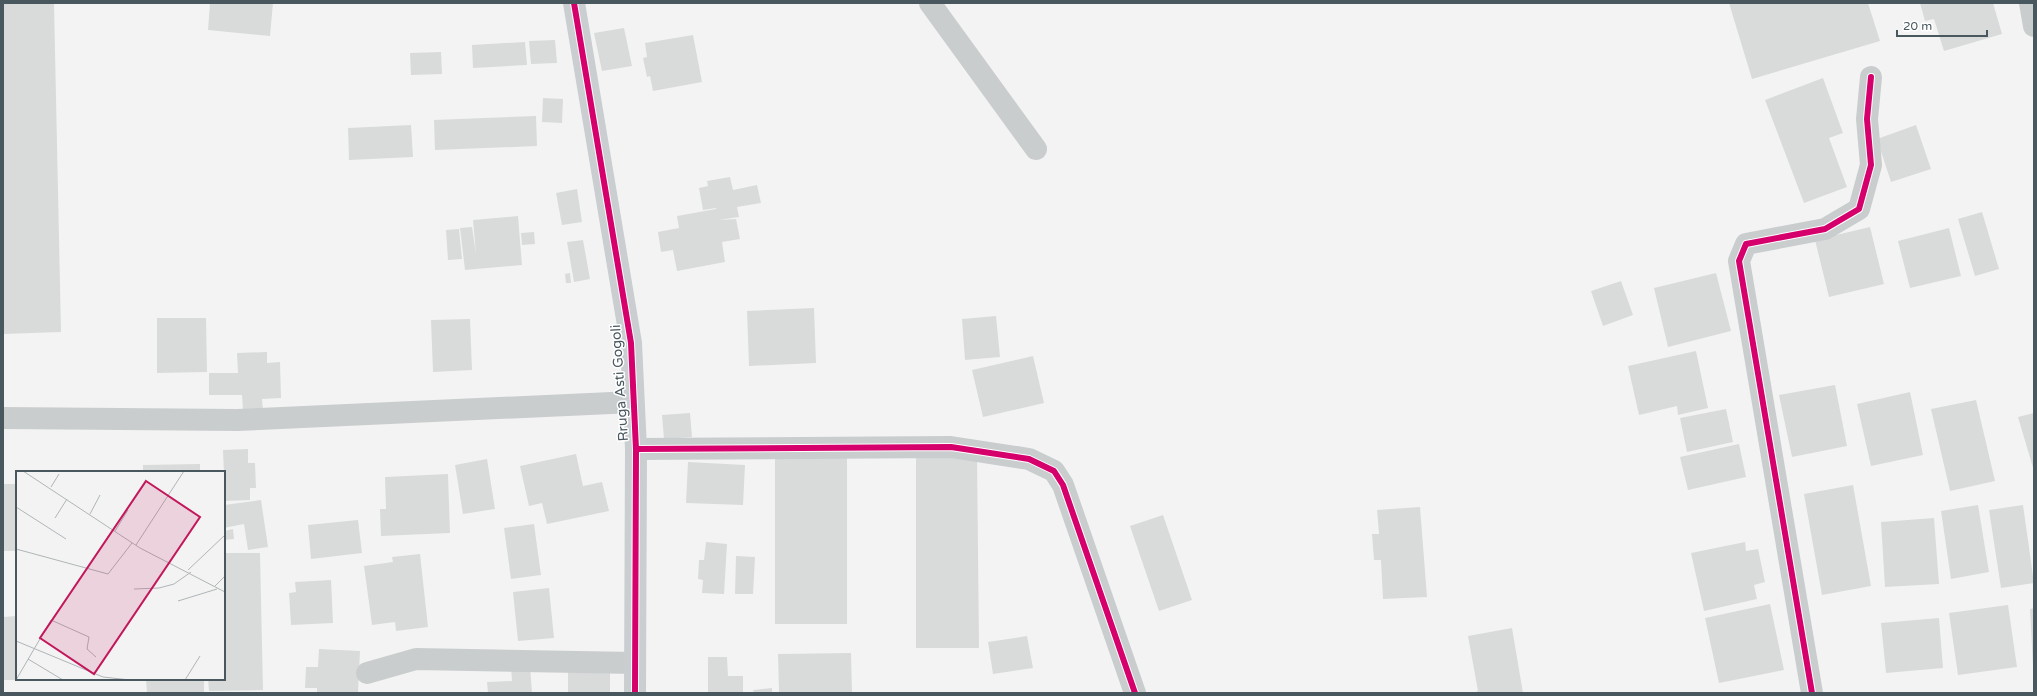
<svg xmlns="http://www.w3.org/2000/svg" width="2037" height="696" font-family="'Varela Round',sans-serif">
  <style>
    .building { fill: #d9dbdb }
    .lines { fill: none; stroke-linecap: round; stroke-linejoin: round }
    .street { stroke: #cacdce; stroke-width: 22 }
    .secondary { stroke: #caced0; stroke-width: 22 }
    .cycleway-casing { stroke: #fff; stroke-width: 8 }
    .cycleway { stroke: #d6006c; stroke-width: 6 }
    .labels { text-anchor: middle; stroke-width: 3; stroke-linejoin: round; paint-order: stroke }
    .street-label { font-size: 14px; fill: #49585f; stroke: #fff }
    .inset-road { fill: none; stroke: #afb5b8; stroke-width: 1 }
    .view { fill: #c2185b; fill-opacity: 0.15; stroke: #c2185b; stroke-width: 2 }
    .inset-edge { fill: none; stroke: #49585f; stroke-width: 2 }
  </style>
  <rect width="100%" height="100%" fill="#f3f3f3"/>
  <g class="building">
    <polygon points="3,3 54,3 61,332 3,334"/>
    <polygon points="210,3 273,3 270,36 208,30"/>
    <polygon points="1729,3 1868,3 1880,41 1752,79"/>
    <polygon points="1920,3 1993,3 2002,34 1944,51 1934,19 1925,21"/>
    <polygon points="624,28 632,66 602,71 594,33"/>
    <polygon points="693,35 702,82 653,91 650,76 647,77 643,58 647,57 645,43"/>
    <polygon points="555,40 557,63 531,64 529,41"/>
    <polygon points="525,42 527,65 473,68 472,45"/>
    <polygon points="441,52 442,74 411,75 410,53"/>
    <polygon points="1823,78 1843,133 1829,138 1847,187 1804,203 1765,100"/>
    <polygon points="543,98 563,99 562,123 542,122"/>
    <polygon points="536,116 537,146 435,150 434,120"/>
    <polygon points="411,125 413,157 349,160 348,128"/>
    <polygon points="1916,125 1931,169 1891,182 1877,139"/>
    <polygon points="730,177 733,190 757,185 761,203 737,207 739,217 718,220 736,219 740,239 722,242 725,262 677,271 673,250 661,252 658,232 679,228 677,216 716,209 716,208 703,210 699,188 708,186 707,181"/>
    <polygon points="577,189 582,222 562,225 556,193"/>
    <polygon points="1982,212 1999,269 1975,276 1958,219"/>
    <polygon points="518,216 522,265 465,270 460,228 472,227 476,254 473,220"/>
    <polygon points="1870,227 1884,284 1829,297 1815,240"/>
    <polygon points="1949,228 1961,276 1910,288 1898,241"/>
    <polygon points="459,229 462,259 448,260 446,230"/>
    <polygon points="534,232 535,244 522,245 521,233"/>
    <polygon points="583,240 590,279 574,282 567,242"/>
    <polygon points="570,273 571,283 566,283 565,274"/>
    <polygon points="1716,273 1731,331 1668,347 1654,288"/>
    <polygon points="1621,281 1633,315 1603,326 1591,291"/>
    <polygon points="814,308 816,363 749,366 747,311"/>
    <polygon points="996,316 1000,357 965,360 962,319"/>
    <polygon points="157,318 206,318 207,372 157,373"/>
    <polygon points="470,319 472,370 433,372 431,320"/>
    <polygon points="1696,351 1708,408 1678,415 1677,406 1639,415 1628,366"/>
    <polygon points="267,352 267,363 280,362 281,398 262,399 263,410 243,410 242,395 209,395 209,373 238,373 237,353"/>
    <polygon points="1033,356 1044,403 983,417 972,370"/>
    <polygon points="1835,385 1847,446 1792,457 1779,395"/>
    <polygon points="1910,392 1923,455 1871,466 1857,404"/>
    <polygon points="1976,400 1995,481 1950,491 1931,409"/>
    <polygon points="1726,409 1733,442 1687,452 1680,418"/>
    <polygon points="690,413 692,437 664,439 662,415"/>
    <polygon points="2034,413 2034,471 2018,417"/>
    <polygon points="1739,444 1746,477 1688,490 1680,457"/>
    <polygon points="248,449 248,463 255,463 256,488 250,488 250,500 225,501 223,450"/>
    <polygon points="576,454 583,486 602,482 609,511 547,524 542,503 529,506 520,466"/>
    <polygon points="916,455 977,455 979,648 916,648"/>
    <rect x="775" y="457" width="72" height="167"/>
    <polygon points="487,459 495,509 463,514 455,465"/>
    <polygon points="688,462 745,465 743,505 686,503"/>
    <polygon points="200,464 200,472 143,472 143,465"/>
    <polygon points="448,474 450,533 381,536 380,509 386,509 385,477"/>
    <rect x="3" y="484" width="14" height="67"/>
    <polygon points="1853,485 1871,586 1822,595 1804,494"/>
    <polygon points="261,500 268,547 248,550 244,524 224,528 224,505"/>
    <polygon points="1978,505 1989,572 1951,579 1941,511"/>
    <polygon points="2023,505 2034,583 2001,588 1989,510"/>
    <polygon points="1420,507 1427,597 1383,599 1381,560 1374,560 1372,534 1379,534 1377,510"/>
    <polygon points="1163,515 1192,600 1159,611 1130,526"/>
    <polygon points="1934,518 1939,584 1885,587 1881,522"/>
    <polygon points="358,520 362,553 311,559 308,525"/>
    <polygon points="534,524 541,575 511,579 504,528"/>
    <polygon points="233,529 234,539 224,540 224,531"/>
    <polygon points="706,542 727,544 724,594 702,593 703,580 698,579 699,560 704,560"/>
    <polygon points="1745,542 1746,551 1758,549 1765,582 1754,585 1757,599 1704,611 1691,553"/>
    <polygon points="224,553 260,553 263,690 209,691 208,679 224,679"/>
    <polygon points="420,554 428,627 396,631 395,622 372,625 364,566 393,562 392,557"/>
    <polygon points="736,556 755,557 753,594 735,594"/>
    <polygon points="331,580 333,623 291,625 289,593 296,592 295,582"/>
    <polygon points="549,588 554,638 518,641 513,592"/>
    <polygon points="1770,604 1784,670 1719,683 1705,618"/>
    <polygon points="2008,605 2017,667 1958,675 1949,613"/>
    <polygon points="2034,608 2034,667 2033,667 2030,609"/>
    <polygon points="17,616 17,680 3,680 3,617"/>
    <polygon points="1939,618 1943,668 1886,673 1881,623"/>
    <polygon points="1512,628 1523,693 1473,693 1478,691 1468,636"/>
    <polygon points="1027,636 1033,668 993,674 988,642"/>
    <polygon points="319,649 360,651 358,693 317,693 317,688 305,688 306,667 318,667"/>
    <polygon points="851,653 852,693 779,693 778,654"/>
    <polygon points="708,657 727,657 728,676 743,676 743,693 708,693"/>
    <polygon points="530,666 532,693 488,693 487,682 512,681 511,667"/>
    <polygon points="568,671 610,672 610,693 568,693"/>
    <polygon points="146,679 204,679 204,693 147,693"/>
    <polygon points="772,688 772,693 754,693 753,690"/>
  </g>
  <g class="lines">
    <g class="street">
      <polyline points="930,3 1036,149"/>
      <polyline points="2030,3 2034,26"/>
      <polyline points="3,418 237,420 633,402"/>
      <polyline points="636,449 951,447 1029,459 1054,471 1063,485 1135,693"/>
      <polyline points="367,673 416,659 635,663"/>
      <polyline points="1812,693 1739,261 1746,244 1825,229 1859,209 1871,165 1867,119 1871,77"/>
    </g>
    <polyline class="secondary" points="574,3 631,343 636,449 635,693"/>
    <g class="cycleway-casing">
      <g id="cycleway">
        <polyline points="574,3 631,343 636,449 635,693"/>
        <polyline points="636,449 951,447 1029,459 1054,471 1063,485 1135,693"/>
        <polyline points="1812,693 1739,261 1746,244 1825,229 1859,209 1871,165 1867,119 1871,77"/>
      </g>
    </g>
    <use href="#cycleway" class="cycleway"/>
  </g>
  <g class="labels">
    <g class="street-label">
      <text transform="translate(619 383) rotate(-94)" y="5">Rruga Asti Gogoli</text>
    </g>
  </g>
  <g transform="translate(16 471)">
    <rect width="209" height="209" fill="#f3f3f3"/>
    <path class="inset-road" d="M 7,0 L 124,77 L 209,121M 35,16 L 43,3M 0,36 L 50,68M 74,43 L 84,24M 39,47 L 51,28M 99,60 L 112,39M 120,74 L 168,0M 0,78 L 92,103 L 116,72M 172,99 L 209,64M 198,116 L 209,105M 118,118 L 143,117 L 158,113 L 175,101M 162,130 L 201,118M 0,170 L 87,206 L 114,209M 12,188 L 47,209M 0,209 L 35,149 L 73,166 L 71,178 L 80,186M 169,209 L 184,185"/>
    <path class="view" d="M 130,10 L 184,46 L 78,203 L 24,167 Z"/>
    <rect width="209" height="209" class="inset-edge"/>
  </g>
  <rect width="2037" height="696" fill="none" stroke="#49585f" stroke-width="8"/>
  <path d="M1897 30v6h90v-6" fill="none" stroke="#49585f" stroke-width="2"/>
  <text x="1903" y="30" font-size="12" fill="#49585f" stroke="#ffffff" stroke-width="3" paint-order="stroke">20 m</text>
</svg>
